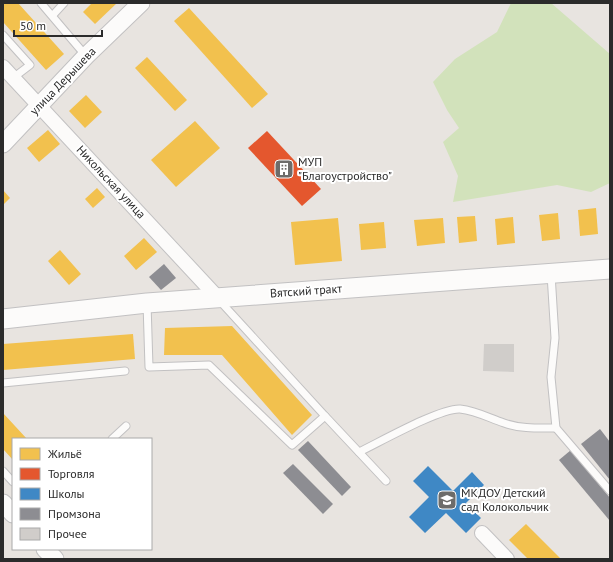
<svg xmlns="http://www.w3.org/2000/svg" width="613" height="562" font-family="'PT Sans',sans-serif">
  <style>
    .green { fill: #d2e2bb }
    .homes { fill: #f2c14e }
    .shops { fill: #e4572e }
    .schools { fill: #3f88c5 }
    .industry { fill: #8d8d92 }
    .building { fill: #d0cdca }
    .lines { fill: none; stroke-linecap: round; stroke-linejoin: round }
    .service-casing { stroke: #c2c1c2; stroke-width: 9 }
    .minor-casing { stroke: #c2c1c2; stroke-width: 16 }
    .tertiary-casing { stroke: #c2c1c2; stroke-width: 19 }
    .secondary-casing { stroke: #c2c1c2; stroke-width: 21 }
    .service { stroke: #fcfbfa; stroke-width: 7 }
    .minor { stroke: #fcfbfa; stroke-width: 14 }
    .tertiary { stroke: #fcfbfa; stroke-width: 17 }
    .secondary { stroke: #fcfbfa; stroke-width: 19 }
    .labels { text-anchor: middle; stroke-width: 4; stroke-linejoin: round; paint-order: stroke }
    .street-label { font-size: 12px; fill: #2b2b2b; stroke: #fff }
    .poi-label { font-size: 12px; fill: #2b2b2b; stroke: #fff; text-anchor: start }
  </style>
  <rect width="100%" height="100%" fill="#e8e4e0"/>
  <polygon class="green" points="511,3 551,3 610,54 610,183 591,192 557,185 453,202 458,176 443,142 459,128 447,110 433,82 455,59 497,32"/>
  <g class="homes">
    <polygon points="3,3 18,3 64,54 46,70 3,22"/>
    <polygon points="92,3 117,3 95,24 83,12"/>
    <polygon points="189,8 268,94 252,108 174,21"/>
    <polygon points="147,57 187,100 175,111 135,68"/>
    <polygon points="86,95 102,112 85,128 69,111"/>
    <polygon points="195,121 220,148 176,187 151,160"/>
    <polygon points="48,130 60,144 39,162 27,148"/>
    <polygon points="97,188 105,197 93,208 85,199"/>
    <polygon points="3,190 10,198 3,205"/>
    <polygon points="596,208 598,234 580,236 578,210"/>
    <polygon points="558,213 560,239 542,241 539,215"/>
    <polygon points="475,216 477,241 459,243 457,217"/>
    <polygon points="513,217 515,243 497,245 495,219"/>
    <polygon points="338,218 342,261 295,265 291,222"/>
    <polygon points="443,218 445,243 417,246 414,220"/>
    <polygon points="384,222 386,248 361,250 359,224"/>
    <polygon points="144,238 157,252 136,270 124,256"/>
    <polygon points="60,250 81,274 69,285 48,261"/>
    <polygon points="232,326 312,415 292,435 222,355 164,355 165,328"/>
    <polygon points="133,334 135,359 3,370 3,344"/>
    <polygon points="3,413 27,439 13,439 13,460 3,449"/>
    <polygon points="526,524 561,559 528,559 509,540"/>
  </g>
  <polygon class="shops" points="267,131 321,189 302,206 248,148"/>
  <polygon class="schools" points="428,466 453,491 472,472 484,485 466,503 481,518 466,533 446,513 425,533 409,517 429,497 413,481"/>
  <g class="industry">
    <polygon points="164,264 176,278 161,290 149,277"/>
    <polygon points="600,429 610,442 610,480 581,444"/>
    <polygon points="308,441 351,487 342,496 298,450"/>
    <polygon points="571,450 610,498 610,521 559,460"/>
    <polygon points="293,464 333,504 323,514 283,473"/>
  </g>
  <polygon class="building" points="484,344 514,344 514,372 483,371"/>
  <g class="lines">
    <g class="service-casing">
      <g id="service">
        <polyline points="41,3 86,56"/>
        <polyline points="53,15 64,3"/>
        <polyline points="3,35 30,65 13,78"/>
        <polyline points="551,274 555,338 551,377 556,428 610,491"/>
        <polyline points="147,303 149,367 209,365 292,445 325,416 219,300"/>
        <polyline points="3,383 125,371"/>
        <polyline points="325,416 386,481"/>
        <polyline points="112,439 126,426"/>
        <path d="M 359,452 C 380,442 440,408 460,409 C 477,411 489,418 504,423 C 521,429 538,428 556,428"/>
        <polyline points="3,471 13,482"/>
      </g>
    </g>
    <g class="minor-casing">
      <g id="minor">
        <polyline points="3,67 218,298"/>
        <polyline points="482,533 507,559"/>
      </g>
    </g>
    <g class="tertiary-casing">
      <g id="tertiary">
        <polyline points="3,144 86,56 141,3"/>
        <polyline points="3,503 13,514"/>
        <polyline points="45,549 55,559"/>
      </g>
    </g>
    <g class="secondary-casing">
      <polyline id="secondary" points="3,319 147,303 610,269"/>
    </g>
    <use href="#service" class="service"/>
    <use href="#minor" class="minor"/>
    <use href="#tertiary" class="tertiary"/>
    <use href="#secondary" class="secondary"/>
  </g>
  <defs>
    <g id="building-square" transform="scale(1)"><rect x="-9" y="-9" width="18" height="18" rx="4" fill="#6d6c6a" stroke="#fff"/><path d="M-4-6H4V6H1V3H-1V6H-4ZM-2.5-4.3h1.7v1.8h-1.7ZM.8-4.3h1.7v1.8H.8ZM-2.5-1h1.7V.8h-1.7ZM.8-1h1.7V.8H.8Z" fill="#fff"/></g>
    <g id="school-square" transform="scale(1)"><rect x="-9" y="-9" width="18" height="18" rx="4" fill="#6d6c6a" stroke="#fff"/><path d="M0-5L7-2L0 1L-7-2ZM-4 1L0 2.5L4 1V4Q0 6-4 4Z" fill="#fff"/></g>
  </defs>
  <g fill-rule="evenodd">
    <use href="#building-square" x="284" y="169"/>
    <use href="#school-square" x="447" y="500"/>
  </g>
  <g class="labels">
    <g class="street-label">
      <text transform="translate(63 81) rotate(-46)" y="4">улица Дерышева</text>
      <text transform="translate(111 182) rotate(47)" y="4">Никольская улица</text>
      <text transform="translate(306 291) rotate(-4)" y="4">Вятский тракт</text>
    </g>
    <g class="poi-label">
      <text x="298" y="166">МУП<tspan x="298" dy="14">"Благоустройство"</tspan></text>
      <text x="461" y="497">МКДОУ Детский<tspan x="461" dy="14">сад Колокольчик</tspan></text>
    </g>
  </g>
  <rect width="613" height="562" fill="none" stroke="#2b2b2b" stroke-width="8"/>
  <rect x="12" y="438" width="140" height="112" fill="#ffffff" stroke="#aaaaaa"/>
  <rect x="20" y="448" width="20" height="12" fill="#f2c14e" stroke="#aaaaaa"/>
  <text x="48" y="458" font-size="12" fill="#2b2b2b">Жильё</text>
  <rect x="20" y="468" width="20" height="12" fill="#e4572e" stroke="#aaaaaa"/>
  <text x="48" y="478" font-size="12" fill="#2b2b2b">Торговля</text>
  <rect x="20" y="488" width="20" height="12" fill="#3f88c5" stroke="#aaaaaa"/>
  <text x="48" y="498" font-size="12" fill="#2b2b2b">Школы</text>
  <rect x="20" y="508" width="20" height="12" fill="#8d8d92" stroke="#aaaaaa"/>
  <text x="48" y="518" font-size="12" fill="#2b2b2b">Промзона</text>
  <rect x="20" y="528" width="20" height="12" fill="#d0cdca" stroke="#aaaaaa"/>
  <text x="48" y="538" font-size="12" fill="#2b2b2b">Прочее</text>
  <path d="M14 30v6h88v-6" fill="none" stroke="#2b2b2b" stroke-width="2"/>
  <text x="20" y="30" font-size="12" fill="#2b2b2b" stroke="#ffffff" stroke-width="3" paint-order="stroke">50 m</text>
</svg>
